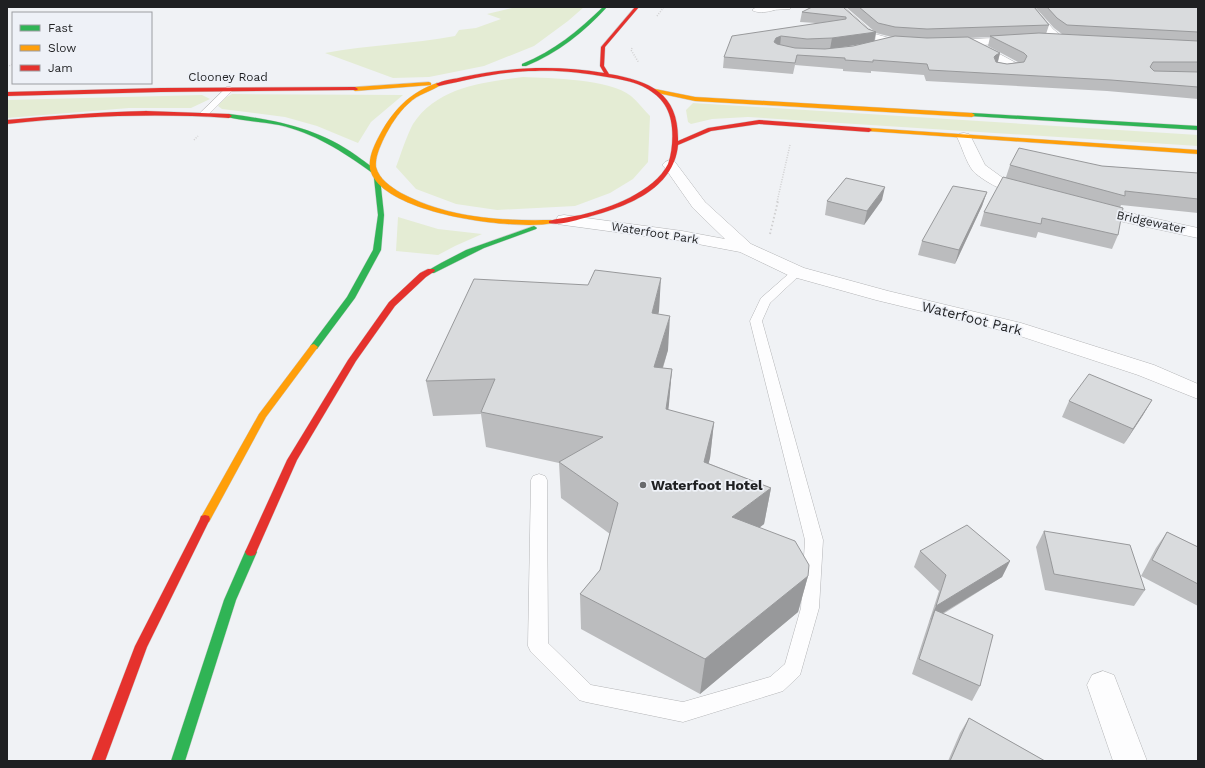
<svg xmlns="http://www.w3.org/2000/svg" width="1205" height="768" font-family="'Work Sans',sans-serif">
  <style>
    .green { fill: #e4ecd4 }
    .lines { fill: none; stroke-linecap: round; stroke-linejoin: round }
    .lane-casing { stroke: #b4b5b7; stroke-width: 1 }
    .street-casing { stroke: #b4b5b7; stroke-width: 1 }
    .fast-casing { stroke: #cdcecf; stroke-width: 1 }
    .slow-casing { stroke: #cdcecf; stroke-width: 1 }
    .jam-casing { stroke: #cdcecf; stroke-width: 1 }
    .path-far1 { stroke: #d0d0d1; stroke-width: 1.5; stroke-dasharray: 1 1.5; stroke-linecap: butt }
    .path { stroke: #d0d0d1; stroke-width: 2; stroke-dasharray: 1.5 2.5; stroke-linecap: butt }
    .lane { fill: #fdfdfe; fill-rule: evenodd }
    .street { fill: #fdfdfe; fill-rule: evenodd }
    .fast { fill: #30b455; fill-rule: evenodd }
    .slow { fill: #ff9f0a; fill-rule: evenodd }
    .jam { fill: #e5322d; fill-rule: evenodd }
    .wall { fill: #bbbcbe; fill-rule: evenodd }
    .shaded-wall { fill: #98999b }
    .building { fill: #d9dbdd; stroke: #98999b }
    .poi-dot { fill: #686a6c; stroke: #eef1f7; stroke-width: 1.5 }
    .labels { text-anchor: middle; stroke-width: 3.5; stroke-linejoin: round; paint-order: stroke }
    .far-street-label { font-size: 12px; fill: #1f2022; stroke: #eef1f7 }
    .street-label { font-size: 14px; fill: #1f2022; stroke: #eef1f7 }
    .poi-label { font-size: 14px; font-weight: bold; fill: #1f2022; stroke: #eef1f7; text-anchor: start }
  </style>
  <rect width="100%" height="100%" fill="#f0f2f5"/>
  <g class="green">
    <path d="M 516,7 L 584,7 L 568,21 L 534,46 L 484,66 L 429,77 L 393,78 L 325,53 C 368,45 412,44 455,36 L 459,30 L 476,28 L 501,19 L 487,14 Z"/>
    <path d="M 523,77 C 550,78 610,79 631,96 C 638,102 644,110 650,116 L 648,162 L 633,179 L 610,193 L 575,206 L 497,210 L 456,204 L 416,189 L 396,167 C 401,154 406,137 413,124 C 437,87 483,82 523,77 Z"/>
    <polygon points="232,94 403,95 371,122 358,143 317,126 285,117 222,109 218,106 223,99"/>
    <polygon points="202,95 210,99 191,108 129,108 7,118 7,100"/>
    <polygon points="693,103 1198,135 1198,146 748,117 712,119 691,124 688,122 686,110"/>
    <polygon points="398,217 438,229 482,234 455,246 438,255 396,251"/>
  </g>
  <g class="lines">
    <g class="lane-casing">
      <g id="lane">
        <path d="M 766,7 L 778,8 C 773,12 757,14 752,10 L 755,8 Z"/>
        <polygon points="227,87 230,87 234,89 207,116 201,116 200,114 201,112"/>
        <polygon points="797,268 801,270 803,272 770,303 762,321 823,540 819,608 800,675 783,691 683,722 586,702 579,700 531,652 528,646 531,480 533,476 539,474 545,476 547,480 548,643 591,685 683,702 770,677 785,664 801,608 805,540 750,321 761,298 793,270"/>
      </g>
    </g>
    <g class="street-casing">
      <g id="street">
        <polygon points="771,7 791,7 790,9 771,10"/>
        <path d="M 833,7 L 844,7 L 875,34 L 893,39 L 913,40 L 919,43 C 913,51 876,43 868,38 C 861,35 838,13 833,7 Z"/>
        <path d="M 1024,7 L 1034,7 L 1053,29 L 1066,40 L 1064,42 C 1051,46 1031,17 1024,7 Z"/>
        <polygon points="1019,37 1023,38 1025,40 1023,42 983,45 1020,65 1022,68 1020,71 998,73 994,72 992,69 994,66 1002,65 968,46 948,46 942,43 948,40"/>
        <path d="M 964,133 L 969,134 L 971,137 L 985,165 L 1007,181 L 1035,189 L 1037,192 L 1035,195 C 1018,200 985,183 973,171 C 966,162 962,147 957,137 L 959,134 Z"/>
        <polygon points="670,160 675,162 705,202 751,244 804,268 888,291 1021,323 1154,365 1198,384 1198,399 1138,375 1008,332 876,300 790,276 740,252 682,241 564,225 558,224 556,220 558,216 564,215 682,231 725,239 693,208 665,168 662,165 665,162"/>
        <polygon points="1093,205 1198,228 1198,238 1087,214 1085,210 1087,206"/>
        <polygon points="1103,671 1114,675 1147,761 1113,761 1087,685 1092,675"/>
      </g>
    </g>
    <g class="fast-casing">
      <g id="fast">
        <path d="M 603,7 L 607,7 C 584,32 558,53 526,66 L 522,66 L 522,64 C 554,51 578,31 603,7 Z"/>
        <polygon points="972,113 1198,126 1198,130 970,116 969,115"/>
        <path d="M 229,114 C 275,120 318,128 357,156 C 363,161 371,165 376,171 L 371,172 C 342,151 314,133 279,125 C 262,122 244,121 227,117 L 227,115 Z"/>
        <polygon points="377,176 380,178 384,215 381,250 355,298 317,349 311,349 310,347 311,345 347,297 373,250 378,215 374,178"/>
        <polygon points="534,226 537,228 536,229 484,248 434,273 428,273 427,271 441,263 466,250"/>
        <polygon points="251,548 255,549 257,552 236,600 185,761 171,761 224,600 245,552 247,549"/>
      </g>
    </g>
    <g class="slow-casing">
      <g id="slow">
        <polygon points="429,82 431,83 431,85 355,91 352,89 355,87"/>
        <path d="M 437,83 L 442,84 C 431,92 419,93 408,104 C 398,113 390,126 384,138 C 380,147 375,157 376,167 C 379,179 391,187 401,193 C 448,218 499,221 551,220 L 553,221 L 553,223 C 516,231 380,214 370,169 C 368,155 377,140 383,129 C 397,106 412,92 437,83 Z"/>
        <polygon points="655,89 695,97 972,113 975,115 972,117 695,101 653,92 653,90"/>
        <polygon points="869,128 1198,150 1198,154 867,131 866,130"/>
        <polygon points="314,344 318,347 266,417 209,522 205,523 201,522 200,519 259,414 311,345"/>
      </g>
    </g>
    <g class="jam-casing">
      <g id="jam">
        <path d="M 635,7 L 639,7 L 605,47 L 604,66 L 609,74 C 651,81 679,94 678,141 L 708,128 L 759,120 L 869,128 L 872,130 L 869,132 L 759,124 L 711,131 L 678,145 C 674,190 625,207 588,217 C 576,220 560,226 549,223 L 549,221 C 559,218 571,217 581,215 C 610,208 654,192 668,164 C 672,153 673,139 672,128 C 670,107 660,95 642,86 C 631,81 619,79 607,77 C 584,73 559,70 535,71 C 502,71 470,79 439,86 L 436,84 C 443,80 455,79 463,77 C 509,67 557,65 604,73 L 600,66 L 601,47 Z"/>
        <polygon points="355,87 358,89 357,90 161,92 7,96 7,92 161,88"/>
        <path d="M 146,111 L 229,114 L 232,116 L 229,118 C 155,113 81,116 7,124 L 7,120 C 53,116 99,112 146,111 Z"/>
        <polygon points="428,269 434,269 435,271 426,277 395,306 356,361 297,460 255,555 251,556 247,555 245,552 287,460 348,360 389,302 420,273"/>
        <polygon points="205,515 209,516 210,519 147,647 105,761 91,761 135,646 200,519 201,516"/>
      </g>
    </g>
    <g class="path-far1">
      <polyline points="657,16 664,7"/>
      <polyline points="632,48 631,50 639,63"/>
      <polyline points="7,67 13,64"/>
      <polyline points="194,140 198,136"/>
      <polyline points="777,202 790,145"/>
    </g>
    <polyline class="path" points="770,234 778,201"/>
    <use href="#lane" class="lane"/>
    <use href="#street" class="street"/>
    <use href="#fast" class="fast"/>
    <use href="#slow" class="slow"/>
    <use href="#jam" class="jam"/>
  </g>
  <g class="wall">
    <path d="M 843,7 L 868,29 L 874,31 L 846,7 L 1034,7 L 1049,25 L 1046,34 L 1062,34 L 1054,28 L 1035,7 L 1198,7 L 1198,99 L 1107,91 L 926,81 L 924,75 L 871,71 L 871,73 L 843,71 L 843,69 L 795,65 L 793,74 L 723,68 L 724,57 L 816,23 L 800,22 L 802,12 ZM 876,33 L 892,37 L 875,41 ZM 990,37 L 988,46 L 1018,62 L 1007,64 L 998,62 L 1000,53 L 969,38 ZM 865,43 L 853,46 L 837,48 Z"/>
    <polygon points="1010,165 1102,166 1198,173 1198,213 1121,205 1120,208 1118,235 1112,249 1038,232 1036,238 980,226 984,212 1006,177"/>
    <polygon points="987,192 982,206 955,264 918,255 922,241"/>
    <polygon points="882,200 864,225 825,215 827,201"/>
    <polygon points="659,311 658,314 668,350 663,368 672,369 668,410 714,422 710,458 708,463 771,488 764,524 759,528 808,576 798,612 700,694 581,629 580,594 600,570 610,534 561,498 559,463 486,447 481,414 433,416 426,381"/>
    <polygon points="1152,400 1143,415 1124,444 1062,417 1069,401"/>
    <polygon points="1044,531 1145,590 1134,606 1045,590 1036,547"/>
    <polygon points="1167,532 1198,547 1198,606 1141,576 1156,548"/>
    <polygon points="920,551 1010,561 1002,577 943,614 980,686 972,701 912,674 939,591 914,567"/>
    <polygon points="969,718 1045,761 948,761 960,733"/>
  </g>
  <g class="shaded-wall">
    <polygon points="876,32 874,42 830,49 832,38"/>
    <polygon points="781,36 780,47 774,42 776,38"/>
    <polygon points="1000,53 997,64 994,57 996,55"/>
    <polygon points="885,187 882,200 864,225 867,211"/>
    <polygon points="987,192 982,206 955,264 959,250"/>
    <polygon points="661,278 659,311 650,347 652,313"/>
    <polygon points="670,316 668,350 652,402 654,367"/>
    <polygon points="672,369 669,404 664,445 666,409"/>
    <polygon points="1152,400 1143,415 1124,444 1133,429"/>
    <polygon points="714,422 710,458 700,498 704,462"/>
    <polygon points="771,488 764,524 726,553 732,517"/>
    <polygon points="1010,561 1002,577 931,620 935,610 929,622 936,606"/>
    <polygon points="808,576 798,612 700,694 705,659"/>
  </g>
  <g class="building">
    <polygon points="812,7 843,7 868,29 876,32 832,38 807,39 781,36 776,38 774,42 777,44 795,48 825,49 853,46 895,36 927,38 968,37 1000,53 996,55 994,57 996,62 1007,64 1024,62 1027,56 1024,53 990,36 1039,33 1198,41 1198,62 1153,62 1150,67 1154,71 1198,72 1198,87 1111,80 929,70 927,64 873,60 873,62 845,60 845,58 797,55 795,63 724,57 732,36 846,19 846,17 802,12"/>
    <polygon points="859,7 1034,7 1049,25 927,29 895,27 878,23"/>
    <polygon points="1047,7 1198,7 1198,32 1067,25 1057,18"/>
    <polygon points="1019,148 1102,166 1198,173 1198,199 1125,191 1125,196 1010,165"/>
    <polygon points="1003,177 1123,208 1118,235 1042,218 1041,224 984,212"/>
    <polygon points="846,178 885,187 867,211 827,201"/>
    <polygon points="953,186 987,192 959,250 922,241"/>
    <polygon points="595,270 661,278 652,313 670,316 654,367 672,369 666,409 714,422 704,462 771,488 732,517 795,541 809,565 808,576 705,659 580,594 600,570 618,503 559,462 603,437 481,412 495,379 426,381 474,279 588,285"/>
    <polygon points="1089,374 1152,400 1133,429 1069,401"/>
    <polygon points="967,525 1010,561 936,606 946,575 920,551"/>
    <polygon points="1044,531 1130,545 1145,590 1054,574"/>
    <polygon points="1167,532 1198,547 1198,584 1152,560"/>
    <polygon points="935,610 993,635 980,686 919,659"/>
    <polygon points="969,718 1045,761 950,761"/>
  </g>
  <circle class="poi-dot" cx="643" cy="485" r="4"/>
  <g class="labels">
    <g class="far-street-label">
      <text x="228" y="81">Clooney Road</text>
      <text transform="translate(1151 222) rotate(12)" y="4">Bridgewater</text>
      <text transform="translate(655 233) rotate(9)" y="4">Waterfoot Park</text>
    </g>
    <g class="street-label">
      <text transform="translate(972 318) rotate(14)" y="5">Waterfoot Park</text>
    </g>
    <g class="poi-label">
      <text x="651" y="490">Waterfoot Hotel</text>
    </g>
  </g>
  <rect width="1205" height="768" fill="none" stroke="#1f2022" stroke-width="16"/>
  <rect x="12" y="12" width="140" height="72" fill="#eef1f7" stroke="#9b9da2"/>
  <rect x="20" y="25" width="20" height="6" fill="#30b455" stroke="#9b9da2"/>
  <text x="48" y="32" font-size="12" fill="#1f2022">Fast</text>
  <rect x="20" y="45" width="20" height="6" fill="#ff9f0a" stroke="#9b9da2"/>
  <text x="48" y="52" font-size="12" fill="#1f2022">Slow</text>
  <rect x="20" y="65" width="20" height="6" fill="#e5322d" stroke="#9b9da2"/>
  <text x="48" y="72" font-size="12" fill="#1f2022">Jam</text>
</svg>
